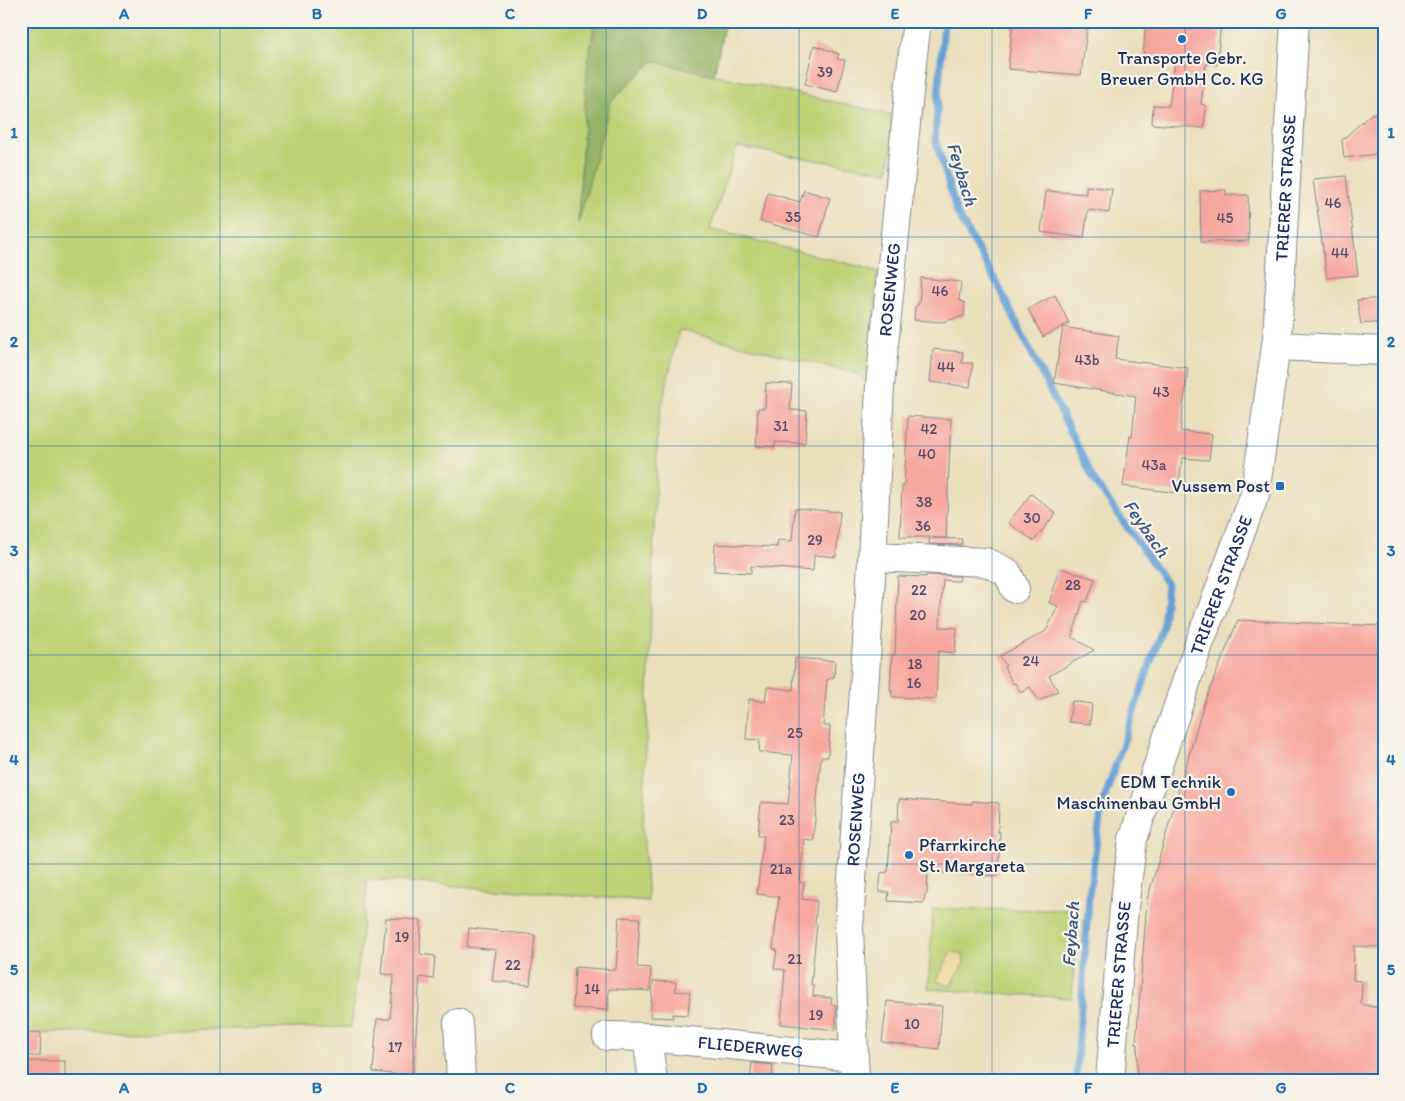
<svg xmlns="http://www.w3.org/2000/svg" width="1405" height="1101" font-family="Itim,sans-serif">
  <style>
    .green { fill: #bed174; stroke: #6c8069 }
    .forest { fill: #96b366; stroke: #587162 }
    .sand { fill: #eeda9e; stroke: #84847e }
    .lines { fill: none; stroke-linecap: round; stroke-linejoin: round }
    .stream { stroke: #65a0d5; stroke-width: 7 }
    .building { fill: #f7a69d }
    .minor-casing { stroke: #82878d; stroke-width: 30 }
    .major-casing { stroke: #82878d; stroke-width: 30 }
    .minor { stroke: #fff; stroke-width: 28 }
    .major { stroke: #fff; stroke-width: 28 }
    .grid { fill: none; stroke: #1f6fb2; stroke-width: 1; stroke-opacity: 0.55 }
    .poi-dot { fill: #1f6fb2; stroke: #f7f3e8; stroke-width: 2 }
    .labels { text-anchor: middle; stroke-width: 4.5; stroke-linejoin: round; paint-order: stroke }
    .number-label { font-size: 15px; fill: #524d6e }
    .poi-label { font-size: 18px; fill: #1b2f5e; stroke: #f7f3e8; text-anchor: end }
    .street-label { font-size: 18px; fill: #1b2f5e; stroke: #f7f3e8 }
    .water-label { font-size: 19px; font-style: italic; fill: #355788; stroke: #f7f3e8 }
    .neatline { fill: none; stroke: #1f6fb2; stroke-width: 2 }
    .grid-label { font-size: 16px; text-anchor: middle; font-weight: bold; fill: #1f6fb2 }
  </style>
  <rect width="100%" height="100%" fill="#f7f3e8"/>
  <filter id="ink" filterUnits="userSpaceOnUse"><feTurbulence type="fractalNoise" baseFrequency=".02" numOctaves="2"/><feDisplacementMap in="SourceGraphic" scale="10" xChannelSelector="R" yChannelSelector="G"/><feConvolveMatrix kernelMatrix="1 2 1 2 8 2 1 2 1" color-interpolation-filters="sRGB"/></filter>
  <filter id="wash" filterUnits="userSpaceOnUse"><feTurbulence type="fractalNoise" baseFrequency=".0096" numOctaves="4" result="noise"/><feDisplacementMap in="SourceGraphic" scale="20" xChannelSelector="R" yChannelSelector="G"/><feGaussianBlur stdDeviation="1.12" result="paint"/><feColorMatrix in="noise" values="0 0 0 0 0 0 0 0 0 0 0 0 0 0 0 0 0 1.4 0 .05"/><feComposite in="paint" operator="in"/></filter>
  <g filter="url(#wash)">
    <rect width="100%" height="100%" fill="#eadfbc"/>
    <g class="green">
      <polygon points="21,21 595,21 587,70 578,221 611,101 653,61 897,116 888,172 737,147 710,229 878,271 870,365 865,382 858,374 679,330 658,422 643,829 648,901 368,879 351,1027 21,1033 21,551 23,539 21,536"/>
      <polygon points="933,909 1077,910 1072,998 928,989"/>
    </g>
    <polygon class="forest" points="595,21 725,21 714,75 653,61 611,101 578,224 587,70"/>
    <polygon class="sand" points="951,951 963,954 964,963 950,986 937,981"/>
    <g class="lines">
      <polyline class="stream" points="944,21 935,138 957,213 999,287 1094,480 1167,584 1163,626 1102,805 1089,895 1076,1080"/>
    </g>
    <g id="blocks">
      <g class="building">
        <polygon points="1013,21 1088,21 1081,75 1008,69"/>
        <polygon points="1146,21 1221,21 1217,65 1206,64 1201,104 1206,106 1204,128 1152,124 1153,105 1169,106 1175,61 1143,57"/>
        <polygon points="814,45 839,54 837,59 845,60 837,92 805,84"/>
        <polygon points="1384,112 1384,153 1344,158 1342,140 1371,114"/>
        <polygon points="1346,176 1358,275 1327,278 1313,179"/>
        <polygon points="1086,186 1112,189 1109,213 1088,210 1084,238 1041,232 1046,191 1086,194"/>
        <polygon points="804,190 830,198 819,237 760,221 768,193 800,202"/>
        <polygon points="1226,190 1226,195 1248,195 1249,241 1201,242 1200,191"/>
        <polygon points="921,278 961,282 959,300 965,303 964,316 942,322 914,320 915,307 919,304"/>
        <polygon points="1055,295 1069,323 1043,337 1028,309"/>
        <polygon points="1384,298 1384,322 1361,324 1357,300"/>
        <polygon points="1063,327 1119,336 1115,359 1188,368 1180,431 1212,434 1209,460 1182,458 1178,493 1123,486 1130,436 1132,437 1136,396 1054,383"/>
        <polygon points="933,349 963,352 962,363 973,363 970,387 930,382"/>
        <polygon points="766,383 792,384 790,410 807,411 805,443 775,442 775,447 756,446 758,408 765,408"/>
        <polygon points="908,416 951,419 946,538 932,538 962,539 961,545 929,544 930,537 900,537 902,485 904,486"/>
        <polygon points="1031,494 1056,513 1034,541 1008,523"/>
        <polygon points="795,508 840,512 836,557 814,555 813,571 751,566 751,573 714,571 715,544 777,547 778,540 792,541"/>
        <polygon points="1060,568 1095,579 1087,602 1083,601 1072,637 1094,650 1049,676 1058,691 1039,701 1030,687 1021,693 1015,683 1013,684 1004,667 1006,666 1000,656 1046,631 1058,606 1049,603 1053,591 1052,591"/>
        <polygon points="926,575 960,576 959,581 943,580 941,604 940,627 957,628 955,653 938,651 936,699 892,697 892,691 890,691 892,655 895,654 898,576 926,577"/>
        <polygon points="1238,620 1384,626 1384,947 1354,946 1353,980 1362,981 1361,1004 1384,1009 1384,1080 1136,1080 1138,1044 1136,1044 1147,900 1204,703"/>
        <polygon points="795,658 835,661 834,677 827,680 823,726 830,726 828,757 821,757 813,840 804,839 800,882 804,883 802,899 817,901 815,923 817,924 811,985 814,985 813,996 832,998 831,1004 836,1005 836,1030 781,1024 785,970 774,969 777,950 773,949 779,897 757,894 764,835 758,835 761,802 788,804 793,755 759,752 760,740 746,739 749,699 765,702 767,687 793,690"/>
        <polygon points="1072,701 1092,704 1090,724 1069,722"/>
        <polygon points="899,799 972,804 972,801 999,803 998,832 1000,832 998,876 928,872 927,894 925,894 924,903 888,901 889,892 879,892 881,873 888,872 891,822 898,822"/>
        <polygon points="619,917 640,918 637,967 651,968 650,991 609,989 608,1010 573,1008 575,967 616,970"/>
        <polygon points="386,918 421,920 420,954 435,956 433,979 420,977 413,1076 373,1072 377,1019 390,1019 394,975 381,974"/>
        <polygon points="469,928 535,935 530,985 492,981 496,950 467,947"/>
        <polygon points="653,981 676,982 675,991 690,992 688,1015 673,1014 673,1018 650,1017"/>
        <polygon points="887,1001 942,1006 939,1049 882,1042"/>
        <polygon points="41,1032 40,1056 21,1056 21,1033"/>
        <rect x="28" y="1061" width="37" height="19"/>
        <polygon points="752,1063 773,1065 772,1080 750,1080"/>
      </g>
    </g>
  </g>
  <g filter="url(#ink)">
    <use href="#blocks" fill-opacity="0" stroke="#82878d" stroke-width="1"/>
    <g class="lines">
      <g class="minor-casing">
        <g id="minor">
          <polyline points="1276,346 1384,351"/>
          <polyline points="872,557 986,562 1007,572 1015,589"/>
          <polyline points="458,1023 461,1080"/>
          <path id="s1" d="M 607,1036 L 647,1037 L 854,1057"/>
          <polyline points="647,1037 653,1080"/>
          <path id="s2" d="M 855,1080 L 849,928 L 872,562 L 880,386 L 912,62 L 917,21"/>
        </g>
      </g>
      <g class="major-casing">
        <g id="major">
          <path id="s3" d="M 1110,1080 L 1124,907 L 1133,839 L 1198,647 L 1255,494 L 1277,338 L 1295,21"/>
        </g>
      </g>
      <use href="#minor" class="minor"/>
      <use href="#major" class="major"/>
    </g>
  </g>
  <path class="grid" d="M 220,21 L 220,1080M 413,21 L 413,1080M 606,21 L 606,1080M 799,21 L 799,1080M 992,21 L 992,1080M 1185,21 L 1185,1080M 21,237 L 1384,237M 21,446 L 1384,446M 21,655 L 1384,655M 21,864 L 1384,864"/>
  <g class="poi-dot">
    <circle cx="1182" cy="39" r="5"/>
    <rect x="1275" y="481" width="10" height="10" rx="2.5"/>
    <circle cx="1231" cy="792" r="5"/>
    <circle cx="909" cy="855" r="5"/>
  </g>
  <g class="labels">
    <g class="number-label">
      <text x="825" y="77">39</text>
      <text x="1333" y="208">46</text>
      <text x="793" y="222">35</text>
      <text x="1225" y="223">45</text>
      <text x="1340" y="258">44</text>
      <text x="940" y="296">46</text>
      <text x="1087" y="365">43b</text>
      <text x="946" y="372">44</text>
      <text x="1161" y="397">43</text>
      <text x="781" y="431">31</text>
      <text x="929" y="434">42</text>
      <text x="927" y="459">40</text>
      <text x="1154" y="470">43a</text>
      <text x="924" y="507">38</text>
      <text x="1032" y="523">30</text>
      <text x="923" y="531">36</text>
      <text x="815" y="545">29</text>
      <text x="1073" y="590">28</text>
      <text x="919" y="595">22</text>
      <text x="918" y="620">20</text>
      <text x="1031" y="666">24</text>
      <text x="915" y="669">18</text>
      <text x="914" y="688">16</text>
      <text x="795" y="738">25</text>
      <text x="787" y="825">23</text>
      <text x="781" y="874">21a</text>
      <text x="402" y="942">19</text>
      <text x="795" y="964">21</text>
      <text x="513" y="970">22</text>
      <text x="592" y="994">14</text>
      <text x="816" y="1020">19</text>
      <text x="912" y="1029">10</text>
      <text x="395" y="1052">17</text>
    </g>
    <g class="poi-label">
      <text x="1182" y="64" text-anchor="middle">Transporte Gebr.<tspan x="1182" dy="21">Breuer GmbH Co. KG</tspan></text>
      <text x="1270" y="492">Vussem Post</text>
      <text x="1221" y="788">EDM Technik<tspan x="1221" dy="21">Maschinenbau GmbH</tspan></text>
      <text x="919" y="851" text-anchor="start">Pfarrkirche<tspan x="919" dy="21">St. Margareta</tspan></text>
    </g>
    <g class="street-label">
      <text dy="6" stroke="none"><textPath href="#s3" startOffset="916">TRIERER STRASSE</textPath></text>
      <text dy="6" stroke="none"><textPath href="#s2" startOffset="792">ROSENWEG</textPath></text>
      <text dy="6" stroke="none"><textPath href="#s3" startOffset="511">TRIERER STRASSE</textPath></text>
      <text dy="6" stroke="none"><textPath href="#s2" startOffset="261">ROSENWEG</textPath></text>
      <text dy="6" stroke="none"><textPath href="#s3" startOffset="106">TRIERER STRASSE</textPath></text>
      <text dy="6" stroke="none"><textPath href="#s1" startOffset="144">FLIEDERWEG</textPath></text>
    </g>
    <g class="water-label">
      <text transform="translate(963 174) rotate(73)" y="7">Feybach</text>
      <text transform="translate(1147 528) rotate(55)" y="7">Feybach</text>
      <text transform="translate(1070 934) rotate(-86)" y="7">Feybach</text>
    </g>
  </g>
  <rect width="1405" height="1101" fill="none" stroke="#f7f3e8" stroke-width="55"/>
  <rect x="28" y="28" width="1350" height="1046" class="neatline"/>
  <g class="grid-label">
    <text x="124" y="19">A</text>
    <text x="317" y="19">B</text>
    <text x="510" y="19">C</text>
    <text x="702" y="19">D</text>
    <text x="895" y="19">E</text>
    <text x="1088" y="19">F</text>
    <text x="1281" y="19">G</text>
    <text x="14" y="138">1</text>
    <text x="1391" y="138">1</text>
    <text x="14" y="347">2</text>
    <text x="1391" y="347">2</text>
    <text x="14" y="556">3</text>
    <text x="1391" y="556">3</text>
    <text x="14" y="765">4</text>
    <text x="1391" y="765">4</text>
    <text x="14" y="975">5</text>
    <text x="1391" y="975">5</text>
    <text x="124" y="1093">A</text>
    <text x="317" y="1093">B</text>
    <text x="510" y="1093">C</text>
    <text x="702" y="1093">D</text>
    <text x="895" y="1093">E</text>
    <text x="1088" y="1093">F</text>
    <text x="1281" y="1093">G</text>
  </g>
</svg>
